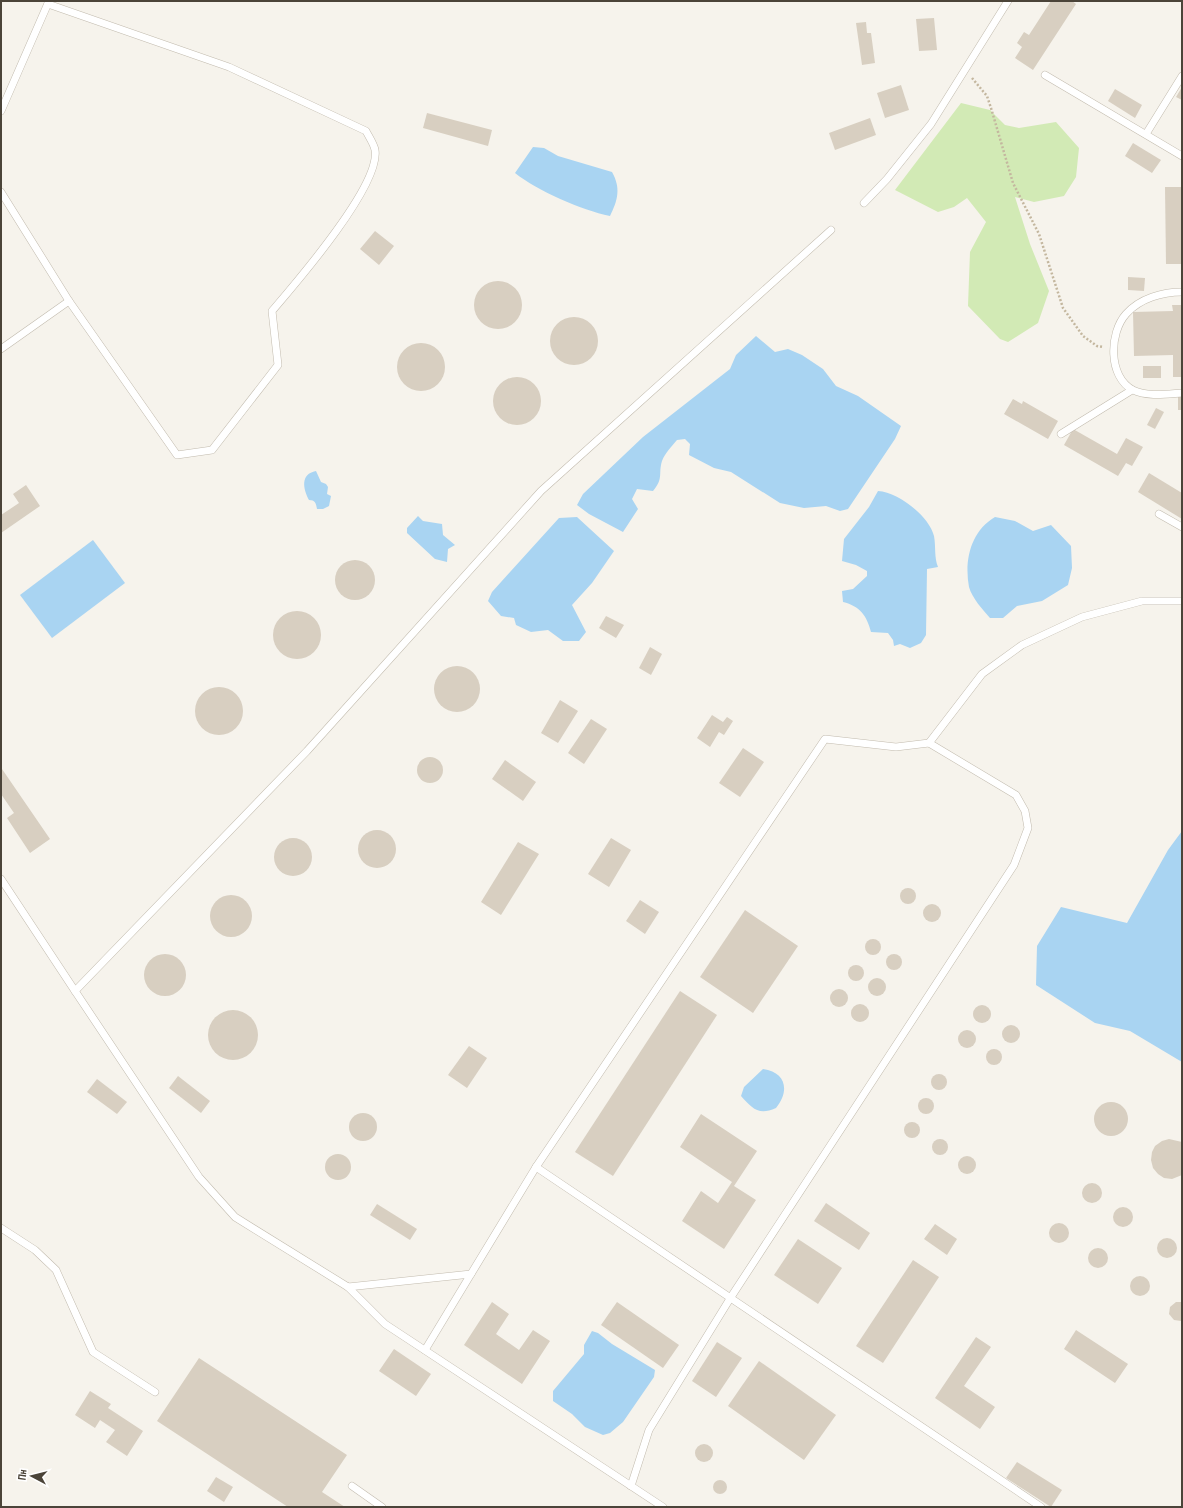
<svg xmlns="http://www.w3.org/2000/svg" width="1183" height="1508" font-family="'PT Sans Narrow',sans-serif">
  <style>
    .green { fill: #d2eab5 }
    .water { fill: #a9d4f2 }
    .building { fill: #d8cfc1 }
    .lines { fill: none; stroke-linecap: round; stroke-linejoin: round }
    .lane-casing { stroke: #c2bbae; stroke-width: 8 }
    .path { stroke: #c4b79f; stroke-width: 2.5; stroke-dasharray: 2 2; stroke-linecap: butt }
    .lane { stroke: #fff; stroke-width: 7 }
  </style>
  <rect width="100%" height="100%" fill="#f6f3ec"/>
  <polygon class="green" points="961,103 990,110 1005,125 1019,128 1056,122 1079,148 1076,177 1064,196 1034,202 1015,197 1030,244 1049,291 1038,323 1008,342 1000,339 968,306 970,252 986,222 967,198 954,207 938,212 895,190"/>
  <g class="water">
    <path d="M 533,147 L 544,148 L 558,156 L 612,172 C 621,188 618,200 610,216 C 581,210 538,191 515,173 Z"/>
    <path d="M 756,336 L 775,352 L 788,349 L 802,355 L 823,369 L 836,386 L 858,396 L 901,426 L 895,439 L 848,509 L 840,511 L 826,506 L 804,508 L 780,503 L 731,472 L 714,468 L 689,455 L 690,444 L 685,439 L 677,440 C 672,446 665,453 662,461 C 658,474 664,478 653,491 L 637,489 L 632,499 L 638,509 L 623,532 L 589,514 L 577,505 L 583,494 L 643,437 L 730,369 L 736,355 Z"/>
    <path d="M 316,471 L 321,482 L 326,484 L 328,487 L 327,494 L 331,496 L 329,506 L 323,509 L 317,509 C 316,503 315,500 309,500 C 303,489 300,474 316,471 Z"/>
    <path d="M 878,491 C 898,492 929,516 934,536 C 936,547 934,557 938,567 L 927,569 L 926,635 L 921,643 L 910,648 L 900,644 L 894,646 L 893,640 L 888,633 L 871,632 C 867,616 860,606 843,602 L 842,591 L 853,589 L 867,576 L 867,571 L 856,565 L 842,561 L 844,539 L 869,507 Z"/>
    <polygon points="418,516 423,521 442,524 443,535 455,545 448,549 447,562 435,559 407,533 407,528"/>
    <polygon points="577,517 614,551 592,583 572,605 586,632 579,641 563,641 548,630 531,632 516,625 514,618 501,616 488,601 492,592 559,518"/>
    <path d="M 995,517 L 1015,521 L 1033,531 L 1051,525 L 1071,546 L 1072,568 L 1068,585 L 1042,601 L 1017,606 L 1003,618 L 990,618 C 983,610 972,598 969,587 C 964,560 971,531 995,517 Z"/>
    <polygon points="93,540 125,583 52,638 20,595"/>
    <polygon points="1182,831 1182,1062 1130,1031 1095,1023 1036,985 1037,946 1061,907 1127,923 1168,850"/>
    <path d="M 763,1069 C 786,1072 790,1091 776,1108 C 758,1116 752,1108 741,1096 L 744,1087 Z"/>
    <polygon points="592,1331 598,1333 612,1344 655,1370 654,1377 623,1422 610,1433 603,1435 585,1427 572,1414 553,1401 553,1391 584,1354 584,1345"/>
  </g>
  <g class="building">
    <polygon points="1051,1 1072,1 1076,4 1033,70 1015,58 1022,47 1017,43 1024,32 1029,35"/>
    <polygon points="934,18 937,50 919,51 916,19"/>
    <polygon points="866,22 867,33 871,33 875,63 862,65 856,23"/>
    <polygon points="901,85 909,110 885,118 877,93"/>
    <polygon points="1182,87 1182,100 1176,97"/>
    <polygon points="1115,89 1142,105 1135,118 1108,101"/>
    <polygon points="427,113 492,130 488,146 423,128"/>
    <polygon points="870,118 876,135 835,150 829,133"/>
    <polygon points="1133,143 1161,160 1152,173 1125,156"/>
    <polygon points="1165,187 1182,187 1182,264 1166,264"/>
    <polygon points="375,231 394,246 379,265 360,249"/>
    <polygon points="1128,277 1145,278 1144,291 1128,290"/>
    <circle cx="498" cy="305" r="24"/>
    <polygon points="1172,305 1182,305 1182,377 1173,377 1173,355 1134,356 1133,312 1173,311"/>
    <circle cx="574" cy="341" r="24"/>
    <circle cx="421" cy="367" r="24"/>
    <rect x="1143" y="366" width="18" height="12"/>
    <circle cx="517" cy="401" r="24"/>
    <rect x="1178" y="396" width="4" height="14"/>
    <polygon points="1013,399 1022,404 1023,401 1058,421 1048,439 1004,414"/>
    <polygon points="1156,408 1164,412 1155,429 1147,425"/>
    <polygon points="1073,429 1117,454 1126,438 1143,447 1132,466 1126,463 1118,476 1064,445"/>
    <polygon points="1149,473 1182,493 1182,519 1138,492"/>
    <polygon points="26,485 40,506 1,533 1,515 19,503 13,494"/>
    <circle cx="355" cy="580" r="20"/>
    <circle cx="297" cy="635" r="24"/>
    <polygon points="606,616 624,625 616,638 599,628"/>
    <polygon points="650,647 662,654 651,675 639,668"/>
    <circle cx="457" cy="689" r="23"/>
    <circle cx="219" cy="711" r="24"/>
    <polygon points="560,700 578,711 558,743 541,733"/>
    <polygon points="712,715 723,722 727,717 733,721 724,735 719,732 710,747 697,738"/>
    <polygon points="591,719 607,729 584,764 568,753"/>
    <polygon points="743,748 764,762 740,797 719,783"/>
    <circle cx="430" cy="770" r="13"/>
    <polygon points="505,760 536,782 523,801 492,779"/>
    <polygon points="2,769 50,839 30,853 7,818 14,813 1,794"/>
    <circle cx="377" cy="849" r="19"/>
    <polygon points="611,838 631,850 609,887 588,874"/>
    <circle cx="293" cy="857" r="19"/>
    <polygon points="518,842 539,854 501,915 481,902"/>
    <circle cx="908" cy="896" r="8"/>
    <circle cx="231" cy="916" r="21"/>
    <polygon points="640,900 659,912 645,934 626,921"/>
    <circle cx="932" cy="913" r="9"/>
    <polygon points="745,910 798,946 753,1013 700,977"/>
    <circle cx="873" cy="947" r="8"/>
    <circle cx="894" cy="962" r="8"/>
    <circle cx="165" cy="975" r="21"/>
    <circle cx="856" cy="973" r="8"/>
    <circle cx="877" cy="987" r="9"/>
    <circle cx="839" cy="998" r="9"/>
    <polygon points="680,991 717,1015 613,1176 575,1152"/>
    <circle cx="860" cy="1013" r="9"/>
    <circle cx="982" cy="1014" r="9"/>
    <circle cx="233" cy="1035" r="25"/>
    <circle cx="1011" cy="1034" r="9"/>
    <circle cx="967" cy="1039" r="9"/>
    <polygon points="469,1046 487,1058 467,1088 448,1075"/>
    <circle cx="994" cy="1057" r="8"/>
    <circle cx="939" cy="1082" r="8"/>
    <polygon points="178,1076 210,1101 201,1113 169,1088"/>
    <polygon points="97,1079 127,1102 117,1114 87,1092"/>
    <circle cx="926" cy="1106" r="8"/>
    <circle cx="1111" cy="1119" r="17"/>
    <circle cx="363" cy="1127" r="14"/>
    <polygon points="701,1114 757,1151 734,1186 756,1200 724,1249 682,1221 701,1191 718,1203 732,1182 680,1147"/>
    <circle cx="912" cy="1130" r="8"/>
    <circle cx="940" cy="1147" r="8"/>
    <polygon points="1169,1139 1182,1142 1182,1175 1172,1179 1164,1178 1158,1174 1153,1168 1151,1160 1152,1152 1155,1146 1162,1141"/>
    <circle cx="338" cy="1167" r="13"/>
    <circle cx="967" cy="1165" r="9"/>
    <circle cx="1092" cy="1193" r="10"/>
    <polygon points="826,1203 870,1233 859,1250 814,1221"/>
    <polygon points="377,1204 417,1229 410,1240 370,1215"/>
    <circle cx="1123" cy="1217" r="10"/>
    <circle cx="1059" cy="1233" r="10"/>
    <polygon points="935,1224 957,1239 947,1255 924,1239"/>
    <circle cx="1167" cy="1248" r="10"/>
    <polygon points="798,1239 842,1268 818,1304 774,1275"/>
    <circle cx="1098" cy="1258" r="10"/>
    <polygon points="913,1260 939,1277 883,1363 856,1346"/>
    <circle cx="1140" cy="1286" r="10"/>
    <polygon points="492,1302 509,1314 496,1334 519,1350 533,1330 550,1341 522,1384 464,1345"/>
    <polygon points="617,1302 679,1345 663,1368 601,1325"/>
    <polygon points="1176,1302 1182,1302 1181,1321 1174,1320 1169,1314 1170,1307"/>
    <polygon points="1076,1330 1128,1364 1115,1383 1064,1349"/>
    <polygon points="976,1337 991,1347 964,1386 995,1407 980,1429 935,1398"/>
    <polygon points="717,1342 742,1358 716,1397 692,1381"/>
    <polygon points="394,1349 431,1374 416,1396 379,1371"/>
    <polygon points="199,1358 347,1455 322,1492 345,1507 288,1507 157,1421"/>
    <polygon points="759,1361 836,1415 804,1460 728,1406"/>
    <polygon points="90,1391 111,1404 108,1408 143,1431 127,1456 106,1442 115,1430 100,1420 95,1428 75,1415"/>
    <circle cx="704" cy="1453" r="9"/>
    <polygon points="1017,1462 1062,1490 1051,1507 1006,1478"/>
    <polygon points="216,1477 233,1487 224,1502 207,1491"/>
    <circle cx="720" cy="1487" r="7"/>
  </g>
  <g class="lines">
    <g class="lane-casing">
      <g id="lane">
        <polyline points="1045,75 1182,156"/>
        <polyline points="1,111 49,1"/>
        <polyline points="1146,134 1182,76"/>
        <path d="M 1,192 L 69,301 L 177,455 L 212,450 L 278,365 L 272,311 C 296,283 381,185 375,150 C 374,144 369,137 366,131 L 229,67 L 48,4"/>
        <polyline points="864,203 887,179 931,124 1008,1"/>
        <polyline points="831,230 541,491 307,751 75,991 199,1177 235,1217 348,1287 471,1274 536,1167 825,739 896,747 929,743 982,674 1022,645 1082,617 1142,601 1182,601"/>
        <path d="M 1182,292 C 1163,292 1140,298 1126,314 C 1109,333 1108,377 1133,390 C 1147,397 1167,394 1182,393"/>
        <polyline points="1,349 69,301"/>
        <polyline points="1061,434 1132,390"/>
        <polyline points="1159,514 1182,527"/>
        <polyline points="1,879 75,991"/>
        <polyline points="536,1167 1041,1507"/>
        <polyline points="1,1228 35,1250 56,1270 93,1352 155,1392"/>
        <polyline points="348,1287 385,1324 663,1507"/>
        <polyline points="425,1350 471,1274"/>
        <polyline points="352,1486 382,1507"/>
        <polyline points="631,1486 649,1430 731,1297 1014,865 1028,828 1025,811 1016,795 929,743"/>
      </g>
    </g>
    <polyline class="path" points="972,78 987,96 991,108 1013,183 1039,234 1063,308 1083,336 1097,346 1103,347"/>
    <use href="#lane" class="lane"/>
  </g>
  <rect width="1183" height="1508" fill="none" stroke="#4b4439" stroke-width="4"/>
  <g transform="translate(32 1476) rotate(277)" stroke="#ffffff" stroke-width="3" paint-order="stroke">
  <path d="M0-3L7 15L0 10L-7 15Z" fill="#4b4439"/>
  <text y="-6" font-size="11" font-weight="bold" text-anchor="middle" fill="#4b4439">Пн</text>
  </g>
</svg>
